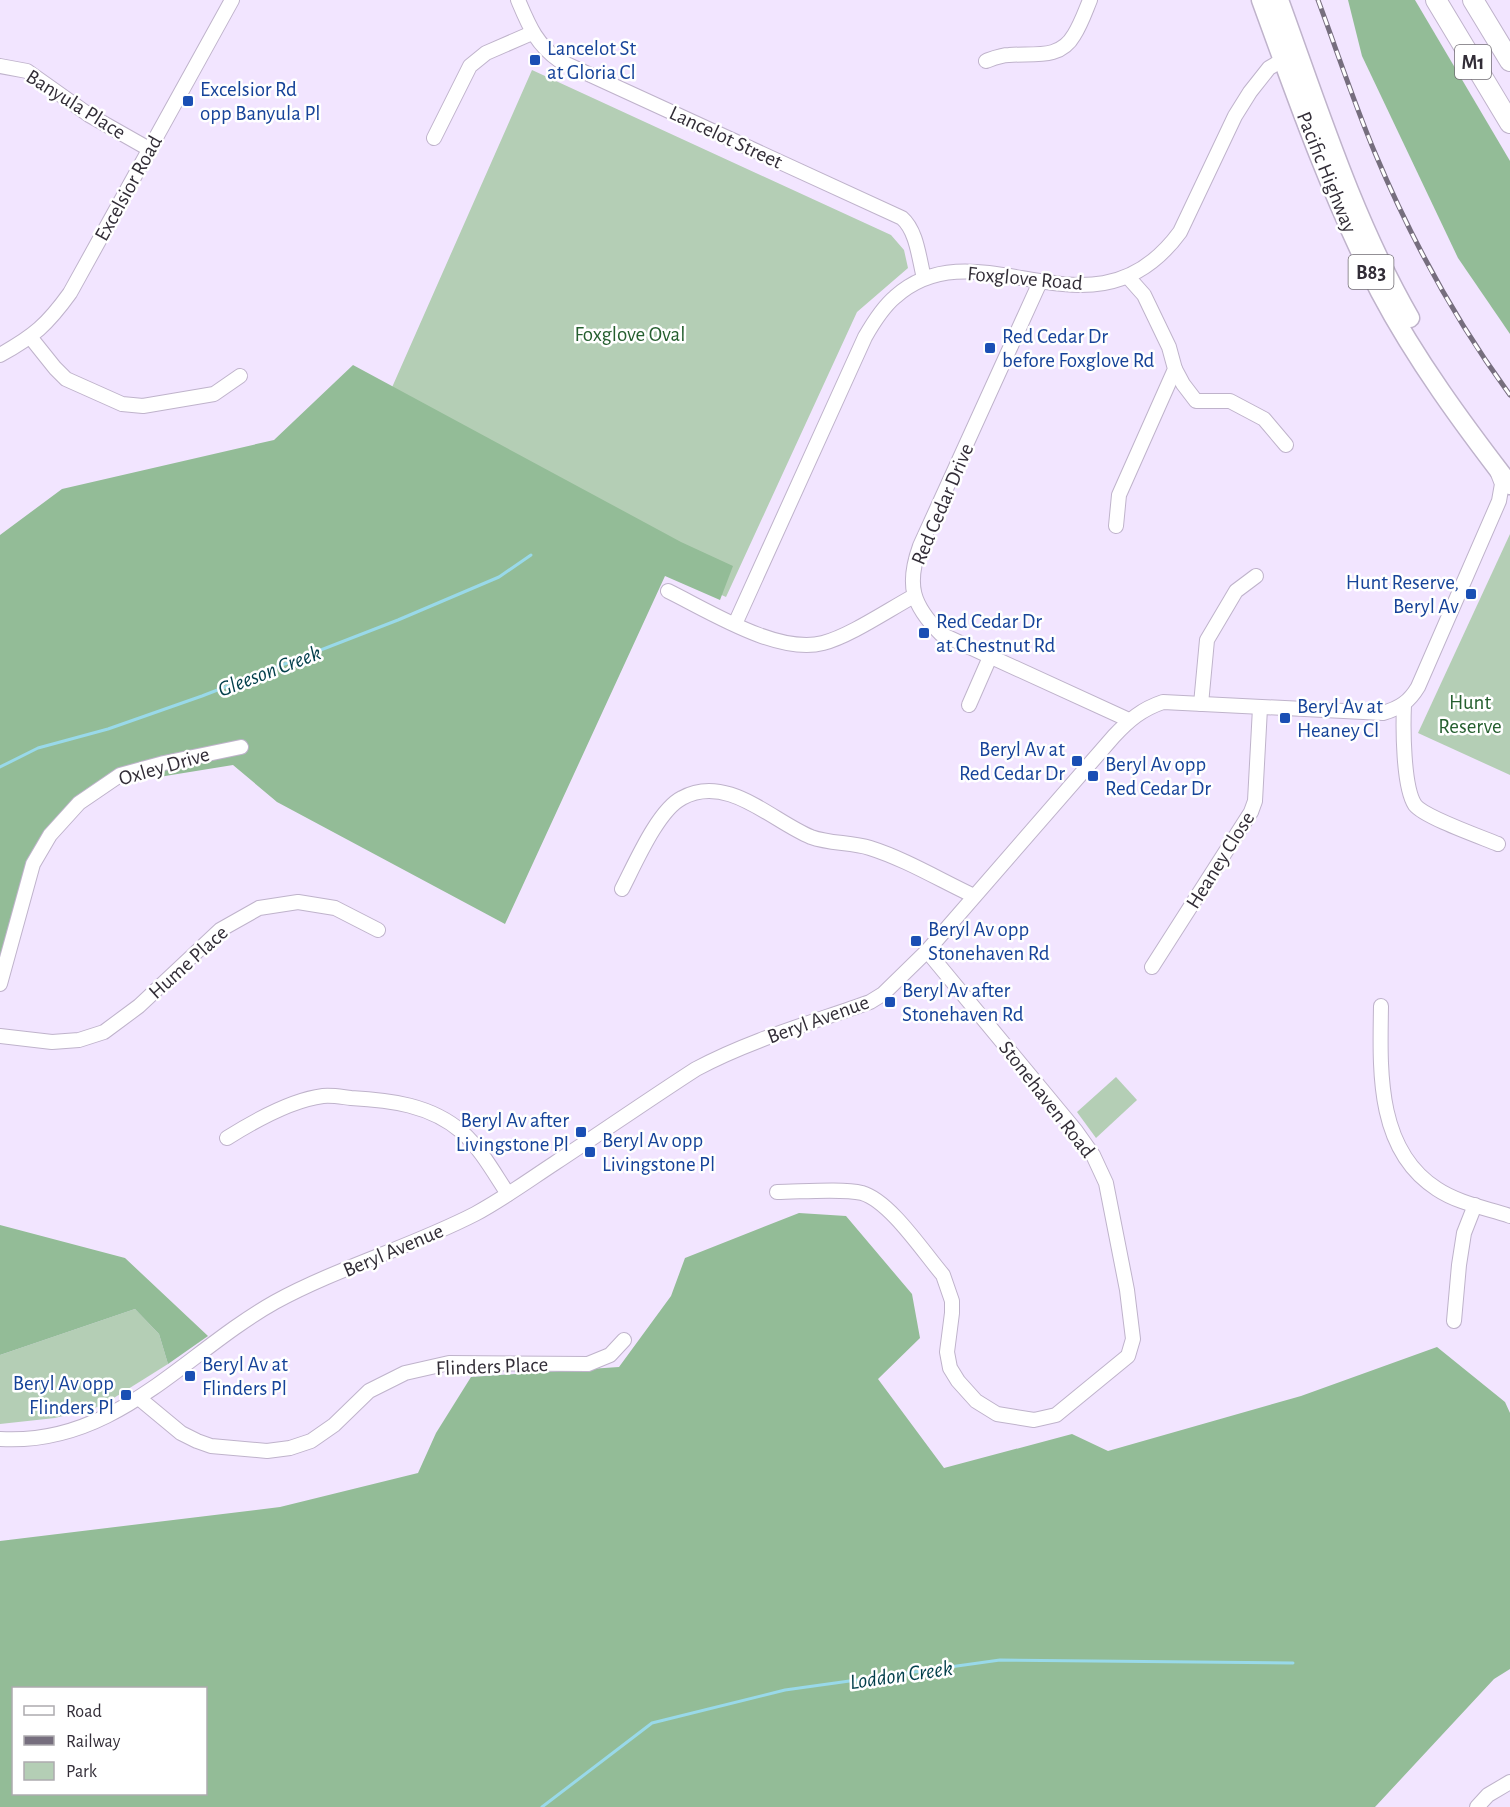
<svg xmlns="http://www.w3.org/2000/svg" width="1510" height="1807" font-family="'Alegreya Sans',sans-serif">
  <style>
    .green { fill: #b4ceb5 }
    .forest { fill: #93bc97; fill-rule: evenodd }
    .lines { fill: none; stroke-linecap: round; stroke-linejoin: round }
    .stream { stroke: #99d9e9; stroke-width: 3 }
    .minor-casing { stroke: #bfb3cb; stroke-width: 16 }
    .major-casing { stroke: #bfb3cb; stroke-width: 21 }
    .highway-casing { stroke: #bfb3cb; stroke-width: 22 }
    .minor { stroke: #fff; stroke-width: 14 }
    .major { stroke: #fff; stroke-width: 18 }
    .highway { stroke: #fff; stroke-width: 20 }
    .rail-casing { stroke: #766e7e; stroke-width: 5 }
    .rail { stroke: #fff; stroke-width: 3; stroke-dasharray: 9; stroke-linecap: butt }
    .transit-dot { fill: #1a4fb4; stroke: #fff; stroke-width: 2 }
    .labels { text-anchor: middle; stroke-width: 5; stroke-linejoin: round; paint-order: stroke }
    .shield { fill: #fff; stroke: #706c73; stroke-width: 1.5 }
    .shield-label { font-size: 20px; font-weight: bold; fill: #322d37 }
    .transit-label { font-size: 21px; fill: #164399; stroke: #fff; text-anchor: start }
    .street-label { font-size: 21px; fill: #322d37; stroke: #fff }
    .park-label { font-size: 21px; fill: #255f2f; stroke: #fff }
    .water-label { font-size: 22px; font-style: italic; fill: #023f4b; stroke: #fff }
  </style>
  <rect width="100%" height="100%" fill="#f2e5ff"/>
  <g class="green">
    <polygon points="532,70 891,235 904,250 908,268 857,312 726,597 371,435"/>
    <polygon points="1510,534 1510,775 1418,733"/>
    <polygon points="1116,1077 1137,1100 1096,1138 1077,1112"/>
    <polygon points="135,1309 159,1334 168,1364 101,1406 55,1418 0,1424 0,1355"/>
  </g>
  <g class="forest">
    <polygon points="1348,0 1415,0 1510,161 1510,334 1458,258 1362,56"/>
    <polygon points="353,365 681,542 733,566 720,600 665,576 505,924 277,802 233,765 122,783 76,810 35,858 0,982 0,535 62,489 274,440"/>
    <path d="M 799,1213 L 846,1216 L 912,1294 L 920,1338 L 878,1379 L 944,1468 L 1072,1434 L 1108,1451 L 1301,1396 L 1437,1347 L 1505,1402 L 1510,1413 L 1510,1669 L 1494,1679 L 1375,1807 L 0,1807 L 0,1541 L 280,1507 L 418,1473 L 436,1433 L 471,1377 L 619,1367 L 671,1296 L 685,1258 ZM 14,1688 L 206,1688 L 206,1794 L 14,1794 Z"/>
    <polygon points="0,1225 125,1258 208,1336 168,1364 159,1334 135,1309 0,1355"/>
  </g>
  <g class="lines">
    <g class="stream">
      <polyline points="0,767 38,748 108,729 202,696 398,620 499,577 531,555"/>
      <polyline points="542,1807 652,1723 785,1690 1000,1660 1293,1663"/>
    </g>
    <g class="minor-casing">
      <g id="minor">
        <path d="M 518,0 C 529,26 536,44 560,61 L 902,218 C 917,231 919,259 924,278"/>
        <path d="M 986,61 C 994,58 1001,55 1009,55 C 1033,53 1060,60 1074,35 C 1081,24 1085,12 1090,0"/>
        <polyline points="0,66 27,71 89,115 149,149"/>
        <polyline points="434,138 470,66 486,53 532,33"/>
        <path d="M 1040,282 L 920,546 C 906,585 912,605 941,634 L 1129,720"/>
        <polyline points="31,338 55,368 66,379 122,404 143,406 214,394 240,376"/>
        <path d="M 0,355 C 34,336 47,325 70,293 L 232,0"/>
        <polyline points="1175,369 1183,384 1196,401 1230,401 1264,419 1286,445"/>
        <polyline points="1116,526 1119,495 1175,369 1169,347 1144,295 1128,277"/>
        <path d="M 668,591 C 709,611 778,655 823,643 C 850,636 888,610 914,596"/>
        <path d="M 735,624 L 865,337 C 873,323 882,308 895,297 C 980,221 1093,351 1180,232 L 1235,116 L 1250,92 L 1269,68 L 1290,56"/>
        <polyline points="1201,704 1207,640 1236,591 1256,576"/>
        <polyline points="969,705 990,657"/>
        <path d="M 1404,705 C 1403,727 1403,787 1415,805 C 1424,817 1481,837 1498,844"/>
        <path d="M 622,889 C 635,864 658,810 682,798 C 727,773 772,821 811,837 C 830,844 851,842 870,848 C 905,859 940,880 974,896"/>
        <polyline points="1152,967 1251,812 1255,801 1260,708"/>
        <polyline points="0,984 33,864 50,835 79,803 120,775 164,763 241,747"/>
        <path d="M 1381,1006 C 1380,1070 1376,1150 1437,1189 C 1458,1203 1486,1208 1510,1216"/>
        <polyline points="0,1036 52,1042 79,1040 104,1032 139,1006 220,930 259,908 298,902 335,908 378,930"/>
        <path d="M 227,1138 C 254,1121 291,1100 323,1096 C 332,1095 342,1097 351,1098 C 390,1100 431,1105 462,1132 C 481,1149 494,1173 508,1194"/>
        <path d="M 777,1192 C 799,1192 842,1188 862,1193 C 890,1201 924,1253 943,1275 L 952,1301 L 952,1313 L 947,1352 L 950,1368 L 958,1381 L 976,1401 L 997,1414 L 1034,1420 L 1056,1415 L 1128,1356 L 1133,1339 L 1127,1290 L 1106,1183 L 1093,1155 L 1076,1131 L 927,951"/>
        <polyline points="1454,1321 1459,1265 1464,1233 1475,1205"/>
        <polyline points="140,1399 181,1433 197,1441 211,1446 267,1451 290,1448 311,1441 334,1425 369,1391 405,1373 449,1363 588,1364 610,1355 624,1340"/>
        <path d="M 0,1439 C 116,1446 184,1353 275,1302 C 337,1268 411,1247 475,1214 C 503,1199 529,1180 555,1163 C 602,1132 648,1100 696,1069 C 750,1040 811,1023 870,1002 L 883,994 L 927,951 L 1114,736 C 1129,720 1142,709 1163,702 L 1383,713 C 1400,708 1409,702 1418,687 L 1499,501 L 1502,484 L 1497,471"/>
        <polyline points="1477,1807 1488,1795 1510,1782"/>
      </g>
    </g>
    <g class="major-casing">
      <g id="major">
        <path d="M 1261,0 C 1297,99 1332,198 1380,292 C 1416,360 1463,424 1510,485"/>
        <path d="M 1279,0 C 1318,107 1353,219 1410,318"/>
      </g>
    </g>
    <g class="highway-casing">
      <g id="highway">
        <polyline points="1436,0 1510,123"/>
        <polyline points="1473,0 1510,61"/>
      </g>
    </g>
    <use href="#minor" class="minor"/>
    <use href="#major" class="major"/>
    <use href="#highway" class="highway"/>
    <g class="rail-casing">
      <path id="rail" d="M 1318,0 C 1337,51 1354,103 1375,153 C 1411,239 1455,320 1510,395"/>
    </g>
    <use href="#rail" class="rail"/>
  </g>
  <g class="transit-dot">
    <rect x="529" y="54" width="12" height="12" rx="3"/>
    <rect x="182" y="95" width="12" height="12" rx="3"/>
    <rect x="984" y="342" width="12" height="12" rx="3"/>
    <rect x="1465" y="588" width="12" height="12" rx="3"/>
    <rect x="918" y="627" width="12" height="12" rx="3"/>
    <rect x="1279" y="712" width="12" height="12" rx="3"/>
    <rect x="1071" y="755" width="12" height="12" rx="3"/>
    <rect x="1087" y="770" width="12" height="12" rx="3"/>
    <rect x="910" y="935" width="12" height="12" rx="3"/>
    <rect x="884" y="996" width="12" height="12" rx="3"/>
    <rect x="575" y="1126" width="12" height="12" rx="3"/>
    <rect x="584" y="1146" width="12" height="12" rx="3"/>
    <rect x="184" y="1370" width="12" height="12" rx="3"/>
    <rect x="120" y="1389" width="12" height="12" rx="3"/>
  </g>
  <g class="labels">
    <g class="shield">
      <rect x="1455" y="45" width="36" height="34" rx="4.5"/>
      <rect x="1348.5" y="255" width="45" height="34" rx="4.5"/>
    </g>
    <g class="shield-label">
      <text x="1473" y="69">M1</text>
      <text x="1371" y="279">B83</text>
    </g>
    <g class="transit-label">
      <text x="547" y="55">Lancelot St<tspan x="547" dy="24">at Gloria Cl</tspan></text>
      <text x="200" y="96">Excelsior Rd<tspan x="200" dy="24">opp Banyula Pl</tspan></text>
      <text x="1002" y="343">Red Cedar Dr<tspan x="1002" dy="24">before Foxglove Rd</tspan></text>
      <text x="1459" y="589" text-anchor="end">Hunt Reserve,<tspan x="1459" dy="24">Beryl Av</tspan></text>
      <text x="936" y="628">Red Cedar Dr<tspan x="936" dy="24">at Chestnut Rd</tspan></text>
      <text x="1297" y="713">Beryl Av at<tspan x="1297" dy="24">Heaney Cl</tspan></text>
      <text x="1065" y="756" text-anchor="end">Beryl Av at<tspan x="1065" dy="24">Red Cedar Dr</tspan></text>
      <text x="1105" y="771">Beryl Av opp<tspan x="1105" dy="24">Red Cedar Dr</tspan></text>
      <text x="928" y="936">Beryl Av opp<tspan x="928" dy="24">Stonehaven Rd</tspan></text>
      <text x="902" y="997">Beryl Av after<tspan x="902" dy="24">Stonehaven Rd</tspan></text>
      <text x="569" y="1127" text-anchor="end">Beryl Av after<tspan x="569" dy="24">Livingstone Pl</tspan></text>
      <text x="602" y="1147">Beryl Av opp<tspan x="602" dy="24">Livingstone Pl</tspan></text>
      <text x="202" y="1371">Beryl Av at<tspan x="202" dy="24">Flinders Pl</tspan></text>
      <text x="114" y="1390" text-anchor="end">Beryl Av opp<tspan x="114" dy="24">Flinders Pl</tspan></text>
    </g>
    <g class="street-label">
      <text transform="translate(76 104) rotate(32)" y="7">Banyula Place</text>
      <text transform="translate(726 137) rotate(25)" y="7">Lancelot Street</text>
      <text transform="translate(1327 172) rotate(68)" y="7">Pacific Highway</text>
      <text transform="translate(128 188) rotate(-61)" y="7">Excelsior Road</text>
      <text transform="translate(1025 278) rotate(5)" y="7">Foxglove Road</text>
      <text transform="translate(942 504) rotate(-67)" y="7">Red Cedar Drive</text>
      <text transform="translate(164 766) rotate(-16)" y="7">Oxley Drive</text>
      <text transform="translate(1220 860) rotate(-58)" y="7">Heaney Close</text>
      <text transform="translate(188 962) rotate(-42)" y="7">Hume Place</text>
      <text transform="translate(818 1019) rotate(-20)" y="7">Beryl Avenue</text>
      <text transform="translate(1047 1099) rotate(52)" y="7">Stonehaven Road</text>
      <text transform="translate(393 1250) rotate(-23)" y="7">Beryl Avenue</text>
      <text transform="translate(492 1366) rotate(-2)" y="7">Flinders Place</text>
    </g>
    <g class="park-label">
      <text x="630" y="341">Foxglove Oval</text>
      <text x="1470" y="709">Hunt<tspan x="1470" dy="24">Reserve</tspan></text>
    </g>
    <g class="water-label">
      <text transform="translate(269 670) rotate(-21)" y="8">Gleeson Creek</text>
      <text transform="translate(901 1674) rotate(-8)" y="8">Loddon Creek</text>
    </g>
  </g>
  <rect x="12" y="1687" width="195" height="108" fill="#ffffff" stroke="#adabaf" stroke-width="1.5"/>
  <rect x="24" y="1706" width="30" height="9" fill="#ffffff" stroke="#adabaf" stroke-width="1.5"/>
  <text x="66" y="1717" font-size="18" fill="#322d37">Road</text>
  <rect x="24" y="1736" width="30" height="9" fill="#766e7e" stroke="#adabaf" stroke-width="1.5"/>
  <text x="66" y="1747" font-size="18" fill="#322d37">Railway</text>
  <rect x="24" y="1762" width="30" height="18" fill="#b4ceb5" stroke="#adabaf" stroke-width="1.5"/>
  <text x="66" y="1777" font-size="18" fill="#322d37">Park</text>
</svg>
